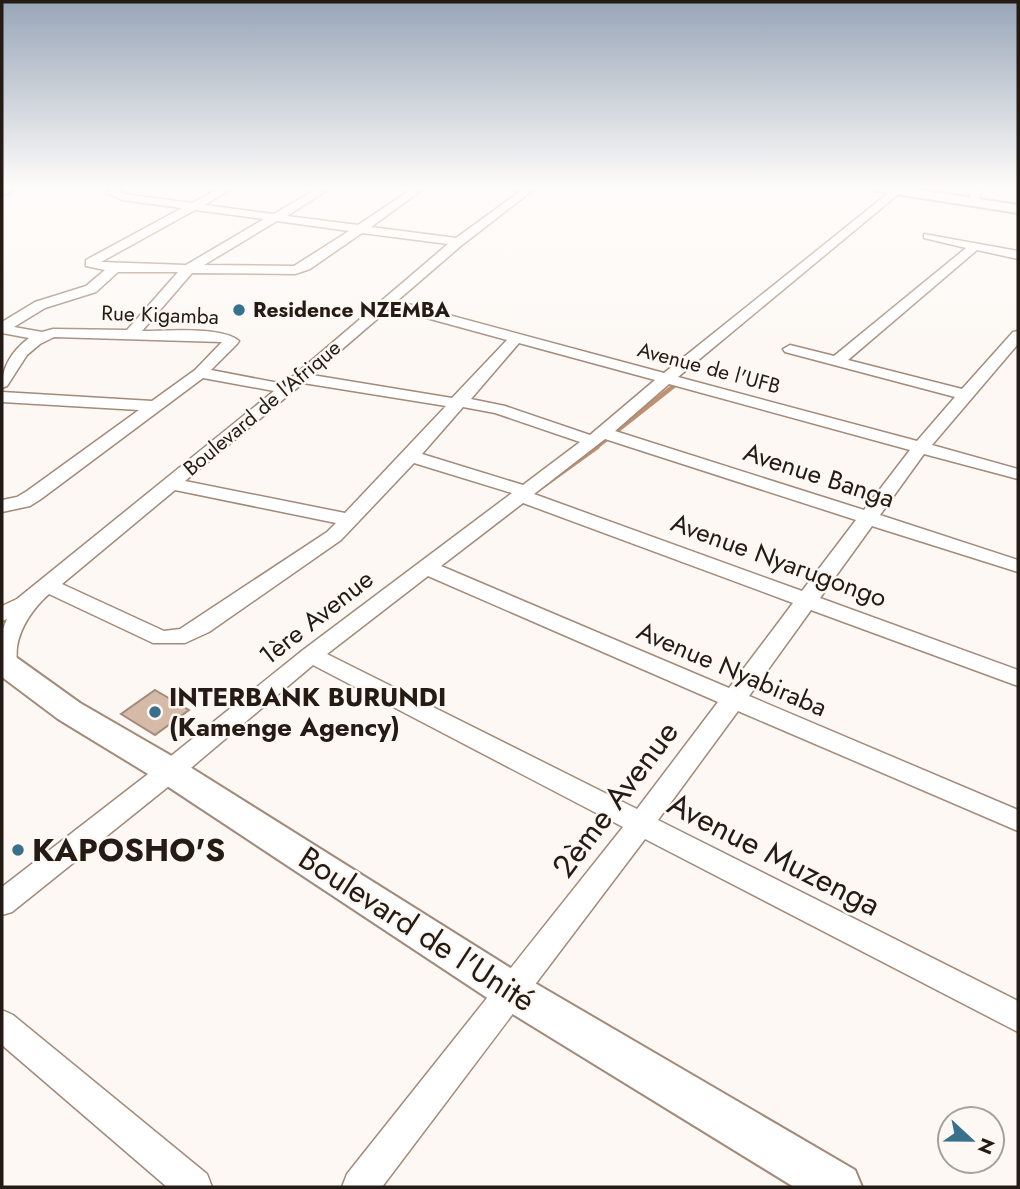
<svg xmlns="http://www.w3.org/2000/svg" width="1020" height="1189" font-family="Jost,sans-serif">
  <style>
    .lines { fill: none; stroke-linecap: round; stroke-linejoin: round }
    .stream-far1 { stroke: #c09171; stroke-width: 4.5 }
    .stream { stroke: #c09171; stroke-width: 5 }
    .building { fill: #d5baa8; stroke: #a48a7a; stroke-width: 2 }
    .street-casing { stroke: #a38a79; stroke-width: 3 }
    .secondary-casing { stroke: #a38a79; stroke-width: 4 }
    .highway-casing { stroke: #a38a79; stroke-width: 3 }
    .street { fill: #fff; fill-rule: evenodd }
    .secondary { fill: #fff; fill-rule: evenodd }
    .highway { fill: #fff; fill-rule: evenodd }
    .poi-dot { fill: #38718b; stroke: #fdf8f4; stroke-width: 2.5 }
    .labels { text-anchor: middle; stroke-width: 5; stroke-linejoin: round; paint-order: stroke }
    .far-poi-label { font-size: 21px; font-weight: bold; fill: #251b15; stroke: #fdf8f4; text-anchor: start }
    .far-street-label { font-size: 21px; fill: #251b15; stroke: #fdf8f4 }
    .street-label { font-size: 26px; fill: #251b15; stroke: #fdf8f4 }
    .poi-label { font-size: 26px; font-weight: bold; fill: #251b15; stroke: #fdf8f4; text-anchor: start }
    .near-street-label { font-size: 32px; fill: #251b15; stroke: #fdf8f4 }
    .near-poi-label { font-size: 32px; font-weight: bold; fill: #251b15; stroke: #fdf8f4; text-anchor: start }
  </style>
  <rect width="100%" height="100%" fill="#fdf8f4"/>
  <g class="lines">
    <polyline class="stream-far1" points="594,449 675,385"/>
    <polyline class="stream" points="533,493 597,447"/>
  </g>
  <polygon class="building" points="155,690 189,710 155,735 121,714"/>
  <g class="lines">
    <g class="street-casing">
      <g id="street">
        <path d="M 112,187 L 122,187 L 119,192 L 124,194 L 192,203 L 222,187 L 234,187 L 205,205 L 274,214 L 320,187 L 332,187 L 287,216 L 358,225 L 415,187 L 426,187 L 371,227 L 456,238 L 526,187 L 537,187 L 462,245 L 397,301 L 664,373 L 896,187 L 907,187 L 678,377 L 917,441 L 955,397 L 785,352 L 783,349 L 790,345 L 834,356 L 966,248 L 924,238 L 924,234 L 1018,251 L 1018,259 L 977,250 L 848,360 L 962,389 L 1013,332 L 1018,331 L 1018,344 L 932,445 L 1018,469 L 1018,479 L 924,454 L 880,515 L 1018,560 L 1018,572 L 872,526 L 820,598 L 1018,670 L 1018,686 L 811,610 L 749,696 L 1018,810 L 1018,831 L 738,711 L 658,820 L 1018,1001 L 1018,1032 L 645,839 L 382,1187 L 342,1187 L 347,1174 L 623,827 L 313,665 L 179,778 L 12,912 L 2,915 L 2,887 L 161,764 L 303,650 L 512,493 L 414,463 L 341,540 L 209,632 L 185,643 L 153,643 L 49,594 C 34,607 20,627 17,647 C 16,656 18,662 13,669 L 2,671 L 2,631 L 7,619 L 2,621 L 2,606 L 17,599 L 274,391 L 203,378 L 41,499 L 30,506 L 2,512 L 2,500 L 17,497 L 27,491 L 139,410 L 2,402 L 2,392 L 152,401 L 195,370 L 222,342 L 54,337 L 40,344 L 27,355 L 7,386 L 2,388 C 2,366 12,351 29,338 L 2,333 L 2,322 L 35,302 L 86,286 L 105,270 L 86,266 L 86,260 L 182,208 L 122,200 L 107,193 ZM 195,210 L 264,219 L 186,265 L 101,262 ZM 277,221 L 349,231 L 294,266 L 204,265 ZM 362,233 L 448,244 L 284,384 L 211,370 L 237,344 L 239,341 C 223,326 165,331 142,331 L 192,273 L 295,274 L 310,269 ZM 118,272 L 178,272 L 127,330 L 53,329 L 42,332 L 14,327 L 45,308 L 96,292 ZM 390,308 L 507,340 L 452,398 L 312,375 ZM 519,343 L 655,380 L 590,435 L 505,406 L 471,399 ZM 303,383 L 446,406 L 345,513 L 185,481 ZM 669,384 L 910,450 L 864,510 L 615,431 ZM 463,407 L 495,413 L 580,442 L 523,485 L 422,454 ZM 605,439 L 856,520 L 802,591 L 534,494 ZM 175,490 L 336,523 L 327,532 L 180,629 L 164,631 L 62,584 ZM 523,503 L 793,603 L 729,688 L 441,566 ZM 428,576 L 718,702 L 637,809 L 327,654 Z"/>
        <polygon points="972,187 982,187 979,200 970,198"/>
        <polygon points="2,1010 13,1015 207,1174 212,1187 167,1187 2,1045"/>
      </g>
    </g>
    <g class="secondary-casing">
      <g id="secondary">
        <polygon points="869,187 901,187 1018,205 1018,213 876,191"/>
        <polygon points="2,652 13,655 80,703 182,762 528,979 855,1170 862,1187 794,1187 498,1005 158,780 58,719 2,677"/>
      </g>
    </g>
    <g class="highway-casing">
      <polygon id="highway" points="2,187 13,187 9,193 2,195"/>
    </g>
    <use href="#street" class="street"/>
    <use href="#secondary" class="secondary"/>
    <use href="#highway" class="highway"/>
  </g>
  <linearGradient id="sky" x2="0" y2="1"><stop stop-color="#98a6b8"/><stop offset="0.53" stop-color="#fefcfa"/><stop offset="1" stop-color="#fefcfa" stop-opacity="0"/></linearGradient>
  <rect width="1020" height="353" fill="url(#sky)"/>
  <g class="poi-dot">
    <circle cx="239" cy="310" r="7"/>
    <circle cx="155" cy="712" r="7"/>
    <circle cx="18" cy="850" r="7"/>
  </g>
  <g class="labels">
    <g class="far-poi-label">
      <text x="253" y="317">Residence NZEMBA</text>
    </g>
    <g class="far-street-label">
      <text transform="translate(160 315) rotate(2)" y="7">Rue Kigamba</text>
      <text transform="translate(709 368) rotate(15)" y="7">Avenue de l'UFB</text>
      <text transform="translate(262 408) rotate(-40)" y="7">Boulevard de l'Afrique</text>
    </g>
    <g class="street-label">
      <text transform="translate(819 475) rotate(18)" y="9">Avenue Banga</text>
      <text transform="translate(779 560) rotate(20)" y="9">Avenue Nyarugongo</text>
      <text transform="translate(316 617) rotate(-38)" y="9">1ère Avenue</text>
      <text transform="translate(732 669) rotate(23)" y="9">Avenue Nyabiraba</text>
    </g>
    <g class="poi-label">
      <text x="169" y="706">INTERBANK BURUNDI<tspan x="169" dy="30">(Kamenge Agency)</tspan></text>
    </g>
    <g class="near-street-label">
      <text transform="translate(615 799) rotate(-53)" y="11">2ème Avenue</text>
      <text transform="translate(774 854) rotate(27)" y="11">Avenue Muzenga</text>
      <text transform="translate(417 929) rotate(33)" y="11">Boulevard de l'Unité</text>
    </g>
    <g class="near-poi-label">
      <text x="32" y="861">KAPOSHO'S</text>
    </g>
  </g>
  <rect width="1020" height="1189" fill="none" stroke="#251b15" stroke-width="7"/>
  <g transform="translate(971 1140) rotate(112)"><circle r="33" fill="#fdf8f4" stroke="#a7a09b" stroke-width="2"/>
  <path d="M0-5L12 26L0 18L-12 26Z" fill="#38718b"/>
  <text y="-10" font-size="19" font-weight="bold" text-anchor="middle" fill="#251b15">N</text>
  </g>
</svg>
